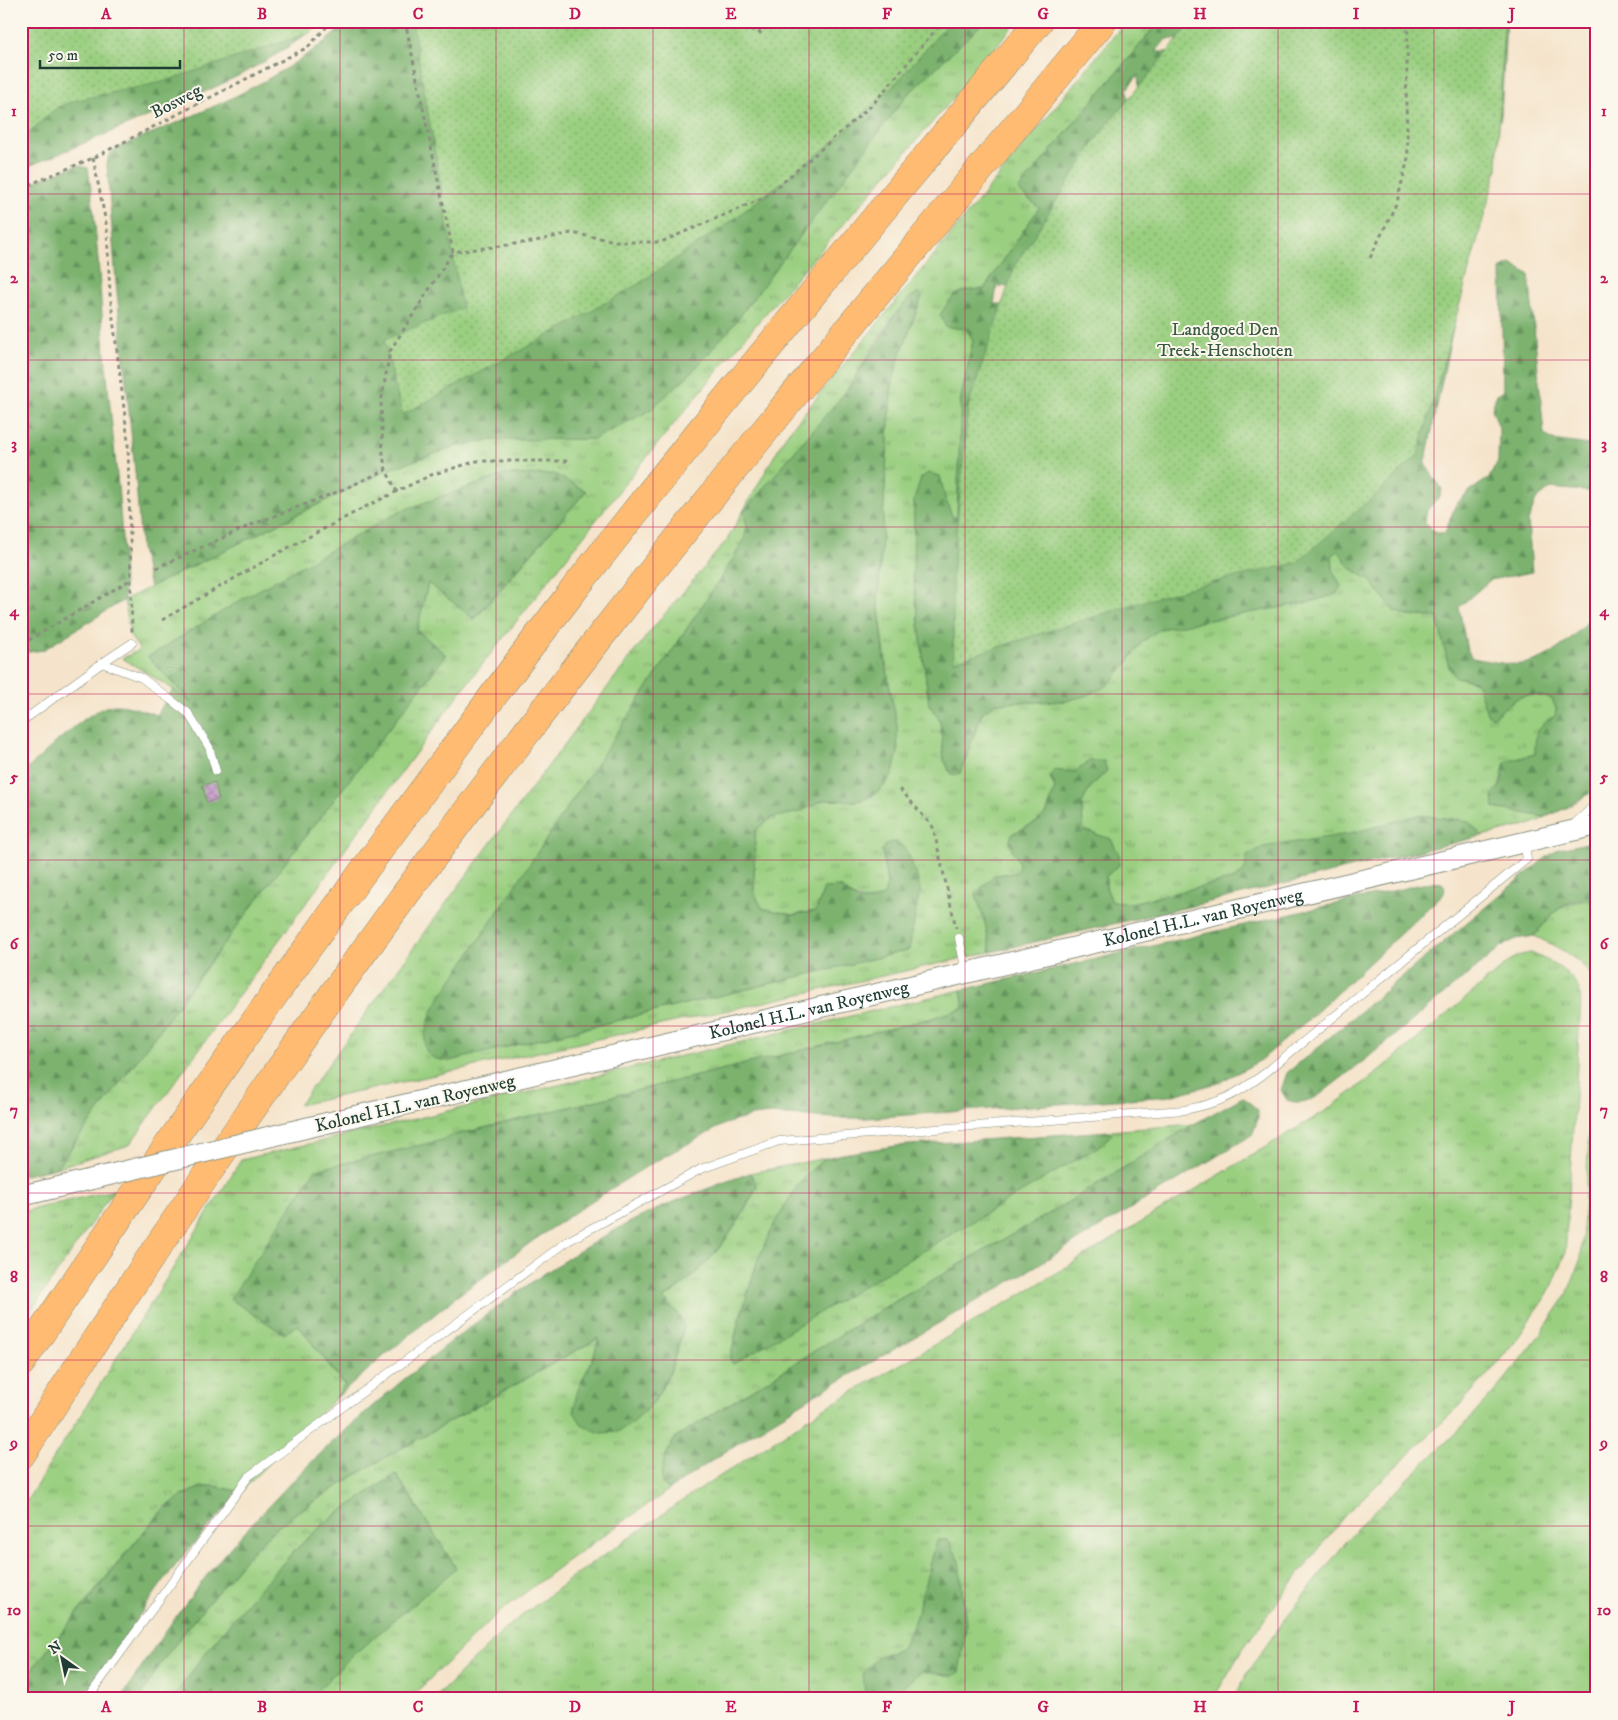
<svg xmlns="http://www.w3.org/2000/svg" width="1618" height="1720" font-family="'IM FELL DW Pica',serif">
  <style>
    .grass { fill: url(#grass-tufts); stroke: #5c865a; fill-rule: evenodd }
    .forest { fill: url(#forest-firs); stroke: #4d7851 }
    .park { fill: url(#park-dots); stroke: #5c865a }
    .building { fill: url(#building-cross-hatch) }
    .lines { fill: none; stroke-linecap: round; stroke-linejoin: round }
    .service-casing { stroke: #8a9080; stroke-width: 9 }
    .tertiary-casing { stroke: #8a9080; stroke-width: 22 }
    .motorway-casing { stroke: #8a9080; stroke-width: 29 }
    .path { stroke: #8a9080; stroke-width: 3; stroke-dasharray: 4 4; stroke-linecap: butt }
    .service { stroke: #fff; stroke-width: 8 }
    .tertiary { stroke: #fff; stroke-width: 20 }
    .motorway { stroke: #ffbb71; stroke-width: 28 }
    .tertiary-bridge-casing { stroke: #8a9080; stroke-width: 22; stroke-linecap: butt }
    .tertiary-bridge { stroke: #fff; stroke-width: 20 }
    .grid { fill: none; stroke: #c2185b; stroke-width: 1; stroke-opacity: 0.55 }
    .labels { text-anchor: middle; stroke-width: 4; stroke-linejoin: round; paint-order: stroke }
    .street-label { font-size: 18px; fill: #1f3d34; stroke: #fbf7ec }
    .park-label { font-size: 18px; fill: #385a43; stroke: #fbf7ec }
    .neatline { fill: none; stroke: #c2185b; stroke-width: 2 }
    .grid-label { font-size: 16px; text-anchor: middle; font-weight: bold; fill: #c2185b }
  </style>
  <defs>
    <pattern id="grass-tufts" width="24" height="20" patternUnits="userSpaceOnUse" patternTransform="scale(1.25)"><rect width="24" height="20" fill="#9acf80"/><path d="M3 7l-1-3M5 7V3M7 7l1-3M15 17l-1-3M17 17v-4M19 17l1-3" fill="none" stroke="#7da96a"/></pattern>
    <pattern id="forest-firs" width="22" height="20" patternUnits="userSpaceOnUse" patternTransform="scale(1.25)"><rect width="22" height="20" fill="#7bb26e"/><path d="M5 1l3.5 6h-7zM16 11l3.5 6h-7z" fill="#64925b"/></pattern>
    <pattern id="park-dots" width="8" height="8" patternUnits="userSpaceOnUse" patternTransform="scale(1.25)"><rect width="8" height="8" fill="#9acf80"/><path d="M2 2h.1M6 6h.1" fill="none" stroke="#7da96a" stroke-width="1.8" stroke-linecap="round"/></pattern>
    <pattern id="building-cross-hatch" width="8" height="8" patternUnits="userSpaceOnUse" patternTransform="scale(1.25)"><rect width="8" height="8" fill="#c79dca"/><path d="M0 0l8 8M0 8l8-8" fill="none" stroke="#a181a5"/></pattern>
  </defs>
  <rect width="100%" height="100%" fill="#fbf7ec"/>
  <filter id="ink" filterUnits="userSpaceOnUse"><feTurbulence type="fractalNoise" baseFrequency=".02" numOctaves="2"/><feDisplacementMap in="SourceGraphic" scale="10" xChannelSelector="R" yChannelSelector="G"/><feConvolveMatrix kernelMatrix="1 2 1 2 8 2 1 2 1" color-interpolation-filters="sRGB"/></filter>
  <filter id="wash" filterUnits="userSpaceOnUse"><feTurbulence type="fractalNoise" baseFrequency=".0096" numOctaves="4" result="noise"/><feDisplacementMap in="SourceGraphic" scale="20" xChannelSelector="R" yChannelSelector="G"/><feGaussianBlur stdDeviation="1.12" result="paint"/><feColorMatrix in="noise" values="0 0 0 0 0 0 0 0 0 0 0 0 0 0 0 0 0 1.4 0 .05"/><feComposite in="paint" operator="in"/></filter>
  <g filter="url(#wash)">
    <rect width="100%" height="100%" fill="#f5e4cb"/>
    <g class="grass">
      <polygon points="985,21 1017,21 949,103 758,322 627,481 459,694 129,1145 56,1168 268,885 446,655 417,631 428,583 475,619 586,491 149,657 196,706 173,689 122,658 140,650 130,636 124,600 392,468 457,446 491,440 594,439 871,142 906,96"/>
      <path d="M 1126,21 L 1160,21 L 1019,189 L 1039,208 L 984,289 L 967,329 L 973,341 L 961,398 L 957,518 L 952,516 L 945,498 L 940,476 L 913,576 L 929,704 L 940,721 L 944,760 L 952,775 L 960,773 L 982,713 L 995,703 L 1066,701 L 1126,665 L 1142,642 L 1159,629 L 1310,602 L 1336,594 L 1341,586 L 1333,571 L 1332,554 L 1339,551 L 1349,567 L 1370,580 L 1394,611 L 1408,616 L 1437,616 L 1449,667 L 1455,677 L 1476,681 L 1493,716 C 1516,699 1521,689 1552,699 L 1556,708 L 1555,717 L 1536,736 L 1535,754 L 1505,762 L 1494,808 L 1546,817 L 1532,824 L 1482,836 L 1468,821 L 1419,815 L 1349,834 L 1245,870 L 1235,879 L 1131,903 L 1112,902 L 1106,887 L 1106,876 L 1119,865 L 1111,839 L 1083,831 L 1082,803 L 1091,786 L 1107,771 L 1090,761 L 1075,772 L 1050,777 L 1055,788 L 1047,812 L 1037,822 L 1012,834 C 1011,837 1010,840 1010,842 C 1011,855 1026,861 1015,873 L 994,875 L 976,894 L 985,923 L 991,952 L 299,1105 L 466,876 L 588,713 L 648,634 L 727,540 L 786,435 ZM 918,293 L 922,296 L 897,364 L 891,391 L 878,600 L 898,753 L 892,775 L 883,787 L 872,796 L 858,801 L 823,800 L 800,812 L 771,818 L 755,831 L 754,892 L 762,908 L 793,915 L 816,911 L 840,887 C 857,900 863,906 884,895 L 887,885 L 882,850 L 909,950 L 449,1061 C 440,1059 430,1060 426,1049 L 730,564 L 746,537 L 748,522 C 781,477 817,434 848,388 C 864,364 894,305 918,293 Z"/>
      <path d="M 1588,900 L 1597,903 L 1597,1005 C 1597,999 1597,994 1596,988 C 1592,963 1554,945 1534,936 C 1553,914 1557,904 1588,900 Z"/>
      <path d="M 1531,953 C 1547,960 1572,971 1579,990 C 1582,998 1580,1009 1580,1018 L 1565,1255 L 1552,1287 L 1519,1336 L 1490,1372 L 1455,1410 L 1345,1515 L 1275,1605 L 1242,1650 L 1213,1699 L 892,1699 L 908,1683 L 922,1671 L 952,1676 L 959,1559 L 947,1540 L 937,1541 L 915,1620 L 903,1646 L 896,1651 L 878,1656 L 865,1694 L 868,1699 L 434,1699 L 507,1627 L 577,1574 L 682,1501 L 823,1409 L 1015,1298 L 1327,1110 L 1377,1073 L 1511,960 L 1521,955 Z"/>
      <polygon points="961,990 965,1007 929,1019 447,1137 442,1140 298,1325 345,1386 334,1400 276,1455 241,1492 214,1486 200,1487 165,1507 125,1554 21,1683 21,1510 241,1160"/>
      <polygon points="1597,1023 1597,1699 1232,1699 1256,1660 1288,1615 1358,1527 1467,1422 1503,1382 1532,1346 1567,1295 1581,1258"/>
      <path d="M 1194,1124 L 1052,1212 L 887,1306 L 676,1437 L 662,1484 L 670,1489 L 567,1561 L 497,1614 L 409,1699 L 309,1699 L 354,1654 L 456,1568 L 396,1474 L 327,1521 L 296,1549 L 258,1590 L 210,1647 L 172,1699 L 139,1699 L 161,1663 L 188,1627 L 246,1558 L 269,1534 L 297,1512 L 372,1465 L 599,1338 L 591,1365 L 579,1386 L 654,1402 L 670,1373 L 684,1328 L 663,1299 C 705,1272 737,1231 757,1186 L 750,1173 L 826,1158 L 812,1169 L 758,1259 L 738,1325 L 730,1359 L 1112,1134 L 1109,1131 Z"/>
      <polygon points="114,1190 21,1325 21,1212"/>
    </g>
    <g class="forest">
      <path d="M 81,21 L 323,21 C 270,65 207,92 144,118 C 103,135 62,153 21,169 L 21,65 Z"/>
      <path d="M 348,21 L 985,21 L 906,96 L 734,324 L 692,372 L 649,411 L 594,439 L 491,440 L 457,446 L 392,468 L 150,587 L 141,549 L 136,481 L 116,282 L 107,164 L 109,155 L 117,148 C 182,120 250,95 309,53 C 323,43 337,33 348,21 Z"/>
      <path d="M 1160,21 L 1242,21 L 1244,39 L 1166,39 L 1156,52 L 1234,51 L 1143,142 L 1138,75 L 1127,89 L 1152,296 L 997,286 L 994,304 L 1280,313 L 1257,21 L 1506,21 L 1501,116 L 1449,347 L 1425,464 L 1442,489 L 1440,497 L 1427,510 L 1425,522 L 1436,533 L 1445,533 L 1455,506 L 1467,493 L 1489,478 L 1498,461 L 1499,428 L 1492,409 L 1496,396 L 1503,391 L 1501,268 L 1511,264 L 1529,274 L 1544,434 L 1552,440 L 1597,446 L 1597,492 L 1551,488 L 1536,500 L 1528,521 L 1532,572 L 1490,580 L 1459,607 L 1467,651 L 1472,658 C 1485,660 1510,666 1522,664 C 1554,659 1576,634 1597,612 L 1597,789 L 1568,807 L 1546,817 L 1494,808 L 1493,794 L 1501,785 L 1505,762 L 1535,754 C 1536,730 1534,729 1555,716 L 1556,708 L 1552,699 C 1521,689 1516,699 1493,717 L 1487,714 L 1476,681 L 1455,677 L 1449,667 L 1437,617 L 1408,616 L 1394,611 L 1370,580 L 1349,567 L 1339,551 L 1332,555 L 1333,571 L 1341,586 L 1336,594 L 1310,602 L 1160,629 L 1142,642 L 1126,665 L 1107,686 L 1088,695 L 1066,701 L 995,703 L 982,713 L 960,773 L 952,775 L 944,760 L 940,721 L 929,704 L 913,576 L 914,499 L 921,478 L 928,473 L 940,476 L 945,498 L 952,516 L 957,518 L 961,398 L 973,341 L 967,329 L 946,327 L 940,315 C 953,293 958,290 984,289 L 1039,208 L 1018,190 Z"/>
      <path d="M 77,165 L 88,168 C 98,233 100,299 106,365 C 113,444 124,521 124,600 L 43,650 L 21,653 L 21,187 Z"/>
      <path d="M 918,293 L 922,296 L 897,364 L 891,391 L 878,600 L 885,662 L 897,725 L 898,753 L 892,775 L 883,787 L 872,796 L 858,801 L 823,800 L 800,812 L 771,818 L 755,831 L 754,892 L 762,908 L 793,915 L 816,911 L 824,888 L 840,887 L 858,901 L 873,901 L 884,895 L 887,885 L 882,850 L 888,843 L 897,842 L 906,850 L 916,873 L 920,890 L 909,950 L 449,1061 C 445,1060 438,1060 434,1058 C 416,1050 429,1020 434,1007 L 730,564 C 741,545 751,534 744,511 L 848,389 L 894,317 L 909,298 Z"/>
      <path d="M 554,474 L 586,491 L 474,619 L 428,583 L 417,630 L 446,655 L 268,885 L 56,1168 L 21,1176 L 21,775 C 40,758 92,704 116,705 C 129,705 144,711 157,715 L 173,689 L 192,703 L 148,657 L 244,598 L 403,510 L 504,475 Z"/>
      <path d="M 1090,761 L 1104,761 L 1107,771 L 1091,786 L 1082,803 L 1083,830 L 1111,839 L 1119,855 L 1119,865 L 1106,876 L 1106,887 L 1112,902 L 1131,903 L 1235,879 L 1245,870 L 1247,856 L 1263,847 L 1349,834 L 1419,815 L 1468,821 L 1482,836 L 1205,903 L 991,952 L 985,923 L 976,894 L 994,875 L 1015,873 C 1026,861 1011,855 1010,842 C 1010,839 1011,837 1012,834 L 1037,822 L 1047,812 L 1055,788 L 1050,777 L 1054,770 L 1075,772 Z"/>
      <path d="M 1597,841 L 1597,903 C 1567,892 1550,916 1534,936 L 1516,939 L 1502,946 L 1366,1059 L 1318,1096 C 1308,1102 1297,1104 1287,1100 L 1281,1090 L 1287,1073 L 1513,884 L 1547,857 L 1559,849 Z"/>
      <polygon points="1431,882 1442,883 1445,887 1444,893 1308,1020 1261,1060 1221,1082 1170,1096 866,1118 834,1118 770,1114 752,1116 725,1124 652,1163 587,1204 534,1240 456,1297 385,1355 334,1400 345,1385 298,1325 284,1334 230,1299 315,1170 442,1140 447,1137 929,1019 964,1008 961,990"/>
      <path d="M 1243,1097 L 1258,1110 L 1258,1119 L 1252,1135 L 1006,1284 L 815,1395 L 753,1433 L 670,1489 L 662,1484 C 659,1466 667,1451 676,1437 L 887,1306 L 1052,1212 L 1194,1124 Z"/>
      <polygon points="1109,1131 1112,1134 1101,1145 733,1364 730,1359 738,1325 758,1259 772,1228 798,1184 812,1169 826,1158 842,1154 896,1146"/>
      <path d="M 750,1173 L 757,1186 C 734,1232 707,1270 663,1299 L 670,1304 L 680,1317 L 684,1328 L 670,1372 L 654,1402 L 632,1423 L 619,1431 L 601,1433 L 583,1426 L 574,1412 C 575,1403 576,1393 580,1385 C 587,1369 597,1355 598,1338 L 372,1465 L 297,1512 L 269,1534 L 246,1558 L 188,1627 L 161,1663 L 139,1699 L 121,1699 C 149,1653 181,1608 215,1565 C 230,1547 247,1529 263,1512 C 321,1449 385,1393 452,1341 C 505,1300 560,1260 619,1228 C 661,1205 706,1189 750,1173 Z"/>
      <polygon points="396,1474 456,1568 354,1654 309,1699 172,1699 210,1647 258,1590 296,1549 327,1521"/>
      <path d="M 214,1486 L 241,1492 C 213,1522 181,1556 157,1590 C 132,1625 109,1662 87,1699 L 21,1699 L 21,1683 L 147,1528 C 167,1506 183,1488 214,1486 Z"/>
      <polygon points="937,1540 948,1540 959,1559 966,1625 959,1673 953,1676 922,1671 908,1683 892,1699 868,1699 865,1694 863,1674 878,1656 896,1651 903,1646 915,1620"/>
    </g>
    <g class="park">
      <polygon points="21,21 321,21 310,33 162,82 73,101 58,107 50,113 21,140"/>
      <polygon points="412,21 950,21 898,81 835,141 730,222 638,284 571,323 402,415 384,340 462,308"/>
      <polygon points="1193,21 1504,21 1497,169 1418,455 1378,493 1296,563 1197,586 1134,604 954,661 952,577 968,407 1015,265 1099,135"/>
    </g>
    <g id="blocks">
      <polygon class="building" points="215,782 219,799 207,802 202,785"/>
    </g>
  </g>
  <g filter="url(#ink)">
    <use href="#blocks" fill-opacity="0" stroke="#8a9080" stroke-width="1"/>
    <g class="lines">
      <g class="service-casing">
        <g id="service">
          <polyline points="102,663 142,678 188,713 209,747 216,771"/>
          <polyline points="21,722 102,663 132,643"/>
          <polyline points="1572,826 1597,803"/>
          <polyline points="959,938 966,972"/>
          <path d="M 87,1699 L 249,1476 L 568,1241 L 701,1169 L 779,1141 L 1184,1110 C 1220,1103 1234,1096 1264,1074 L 1527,859 L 1524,842"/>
        </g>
      </g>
      <g class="tertiary-casing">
        <g id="tertiary">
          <path id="s1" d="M 356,1116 L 1597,825"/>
        </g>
      </g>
      <g class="motorway-casing">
        <g id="motorway">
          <path d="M 21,1363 C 158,1156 301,953 450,754 C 487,704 524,654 562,605 C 716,406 879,215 1039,21"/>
          <path d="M 21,1455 C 201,1173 395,900 600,637 C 764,428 934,225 1103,21"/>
        </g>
      </g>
      <g class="path">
        <polyline points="405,21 453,252 531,242 571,233 621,242 661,242 766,197 873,104 943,21"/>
        <polyline points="728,21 760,33 773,21"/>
        <polyline points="93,158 107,228 110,294 128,441 132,633"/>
        <polyline points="21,188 93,158 308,47 332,21"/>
        <polyline points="1370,258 1397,202 1408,158 1406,104 1408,21"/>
        <polyline points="397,492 386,470 383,456 381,403 390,351 453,252"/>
        <polyline points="156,568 251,525 337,492 386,470"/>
        <polyline points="162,620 282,551 369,505 431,475 477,461 568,461"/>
        <polyline points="21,641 29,640 130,580"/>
        <polyline points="900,789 933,827 956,928"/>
      </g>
      <use href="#service" class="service"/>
      <use href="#tertiary" class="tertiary"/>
      <use href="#motorway" class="motorway"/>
      <g class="tertiary-bridge-casing">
        <polyline id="tertiary-bridge" points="21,1196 356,1116"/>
      </g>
      <use href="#tertiary-bridge" class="tertiary-bridge"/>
    </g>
  </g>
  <path class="grid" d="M 184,21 L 184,1699M 340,21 L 340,1699M 496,21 L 496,1699M 653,21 L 653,1699M 809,21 L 809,1699M 965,21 L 965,1699M 1122,21 L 1122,1699M 1278,21 L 1278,1699M 1434,21 L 1434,1699M 21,194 L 1597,194M 21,360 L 1597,360M 21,527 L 1597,527M 21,694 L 1597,694M 21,860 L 1597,860M 21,1026 L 1597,1026M 21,1193 L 1597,1193M 21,1360 L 1597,1360M 21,1526 L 1597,1526"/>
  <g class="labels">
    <g class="street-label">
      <text transform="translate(176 101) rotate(-27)" y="6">Bosweg</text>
      <text dy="6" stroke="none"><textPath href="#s1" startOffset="870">Kolonel H.L. van Royenweg</textPath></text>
      <text dy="6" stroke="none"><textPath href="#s1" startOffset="465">Kolonel H.L. van Royenweg</textPath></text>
      <text transform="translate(415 1103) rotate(-13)" y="6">Kolonel H.L. van Royenweg</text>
    </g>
    <g class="park-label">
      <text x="1225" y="335">Landgoed Den<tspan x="1225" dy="21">Treek-Henschoten</tspan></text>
    </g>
  </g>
  <rect width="1618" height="1720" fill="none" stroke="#fbf7ec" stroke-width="55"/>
  <g transform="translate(62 1658) rotate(327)" stroke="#fbf7ec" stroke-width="4" paint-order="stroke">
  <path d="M0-4L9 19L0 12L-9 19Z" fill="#1f3d34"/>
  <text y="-8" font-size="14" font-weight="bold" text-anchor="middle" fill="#1f3d34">N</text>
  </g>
  <path d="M40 60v8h140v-8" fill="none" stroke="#1f3d34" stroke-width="2.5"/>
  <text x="48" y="60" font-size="15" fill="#1f3d34" stroke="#fbf7ec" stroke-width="4" paint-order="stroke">50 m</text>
  <rect x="28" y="28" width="1562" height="1664" class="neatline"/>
  <g class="grid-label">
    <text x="106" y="19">A</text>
    <text x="262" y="19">B</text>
    <text x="418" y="19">C</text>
    <text x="575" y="19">D</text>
    <text x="731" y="19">E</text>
    <text x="887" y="19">F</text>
    <text x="1043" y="19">G</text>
    <text x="1200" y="19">H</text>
    <text x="1356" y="19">I</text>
    <text x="1512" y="19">J</text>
    <text x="14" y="116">1</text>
    <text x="1604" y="116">1</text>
    <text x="14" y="283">2</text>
    <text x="1604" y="283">2</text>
    <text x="14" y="449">3</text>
    <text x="1604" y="449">3</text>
    <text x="14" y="616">4</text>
    <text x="1604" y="616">4</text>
    <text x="14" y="782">5</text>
    <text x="1604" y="782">5</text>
    <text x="14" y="949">6</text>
    <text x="1604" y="949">6</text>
    <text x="14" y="1115">7</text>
    <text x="1604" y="1115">7</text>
    <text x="14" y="1282">8</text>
    <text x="1604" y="1282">8</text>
    <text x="14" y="1448">9</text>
    <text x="1604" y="1448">9</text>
    <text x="14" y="1615">10</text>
    <text x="1604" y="1615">10</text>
    <text x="106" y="1712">A</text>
    <text x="262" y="1712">B</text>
    <text x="418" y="1712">C</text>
    <text x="575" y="1712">D</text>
    <text x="731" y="1712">E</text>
    <text x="887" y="1712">F</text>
    <text x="1043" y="1712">G</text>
    <text x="1200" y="1712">H</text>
    <text x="1356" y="1712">I</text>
    <text x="1512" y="1712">J</text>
  </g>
</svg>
